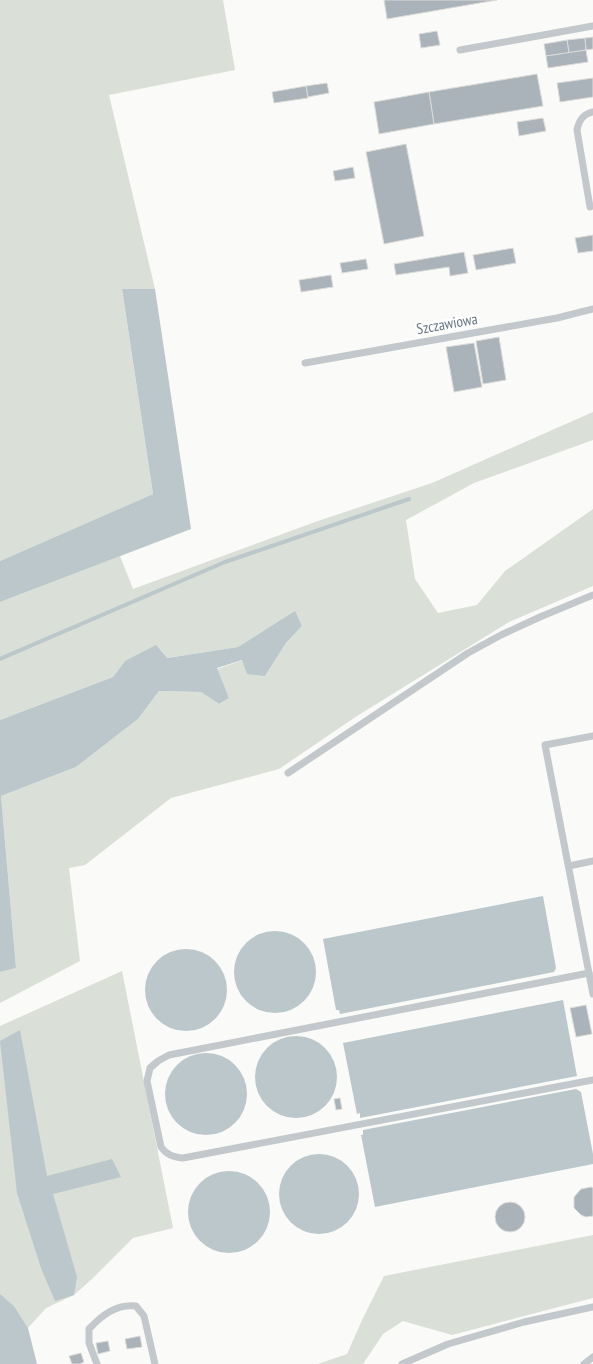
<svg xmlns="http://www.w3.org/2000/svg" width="593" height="1364" font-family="'PT Sans Narrow',sans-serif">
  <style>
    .green { fill: #dadfd7 }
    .water { fill: #bbc7cb }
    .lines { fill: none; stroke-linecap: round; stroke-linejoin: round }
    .stream { stroke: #bbc7cb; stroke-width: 4 }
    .building { fill: #aab3b9; stroke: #dcdcda }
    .service { stroke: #c3c8cc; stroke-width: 7 }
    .labels { text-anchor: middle; stroke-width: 5; stroke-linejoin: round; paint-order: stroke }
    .street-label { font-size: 15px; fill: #657683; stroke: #fff }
  </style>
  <rect width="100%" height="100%" fill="#fafaf8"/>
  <g class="green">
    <polygon points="0,0 223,0 235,70 109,95 155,289 122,290 153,494 0,561"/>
    <polygon points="593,412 593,440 474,483 406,520 415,579 438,613 477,605 505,571 593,509 593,586 509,622 357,716 279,769 171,798 85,865 69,868 80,961 0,1003 0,972 16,968 1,796 76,767 138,719 159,691 201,692 219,704 229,698 217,669 243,660 265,676 286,643 302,626 295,612 238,647 166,658 125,661 113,677 0,720 0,602 120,556 133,589 315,522 432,483"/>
    <polygon points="122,971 173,1228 133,1238 93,1278 74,1295 46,1308 28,1328 14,1306 0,1294 0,1026"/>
    <polygon points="593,1235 593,1298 452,1335 403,1321 383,1334 363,1364 318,1364 347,1354 363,1318 384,1276"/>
  </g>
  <g class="water">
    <polygon points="122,289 155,289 191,529 0,602 0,561 153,494"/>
    <polygon points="295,611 302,626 286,643 265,676 247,674 242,660 217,668 229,698 219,704 201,692 159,691 138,719 76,767 1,796 16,968 0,972 0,720 113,677 125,661 156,645 167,658 238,647"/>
    <polygon points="543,896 556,968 554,972 340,1014 339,1010 336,1010 323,939"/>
    <circle cx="275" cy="972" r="41"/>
    <circle cx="186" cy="990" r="41"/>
    <polygon points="563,1000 577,1076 360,1118 360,1113 357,1114 343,1043"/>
    <polygon points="20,1030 47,1176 112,1159 121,1177 53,1194 77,1277 74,1295 55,1301 41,1268 17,1193 0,1041"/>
    <circle cx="296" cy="1077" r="41"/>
    <circle cx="206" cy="1094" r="41"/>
    <polygon points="576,1089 581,1092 593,1154 593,1164 375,1207 361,1135 363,1135 363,1130"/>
    <circle cx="319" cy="1194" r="40"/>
    <circle cx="229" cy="1212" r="41"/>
    <polygon points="0,1294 14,1306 28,1328 37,1364 0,1364"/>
  </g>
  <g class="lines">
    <polyline class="stream" points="0,659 225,562 409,499"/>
  </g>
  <g class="building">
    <polygon points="384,0 497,0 387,19"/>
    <polygon points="437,31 440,45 421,48 419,34"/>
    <polygon points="593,37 593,49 586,50 585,38"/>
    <polygon points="585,38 586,50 569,53 567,40"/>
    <polygon points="567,40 569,53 546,56 544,44"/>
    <polygon points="586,50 588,62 548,68 546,56"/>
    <polygon points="537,74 543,106 434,124 429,92"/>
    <polygon points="593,78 593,97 560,102 557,83"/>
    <polygon points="327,83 329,93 308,97 306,86"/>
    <polygon points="306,86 308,98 274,103 272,92"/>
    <polygon points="429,92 434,124 379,134 374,102"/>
    <polygon points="543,118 546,131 519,136 517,122"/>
    <polygon points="406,144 424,236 384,244 366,152"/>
    <polygon points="353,167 355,178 335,181 333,171"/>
    <polygon points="593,235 593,251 578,253 575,238"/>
    <polygon points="513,248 516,263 476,270 473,255"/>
    <polygon points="464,252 468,273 450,276 449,267 396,275 394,264"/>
    <polygon points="366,259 368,269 342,273 340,263"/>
    <polygon points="331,275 333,287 301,292 299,280"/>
    <polygon points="499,337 506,380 483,384 476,341"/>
    <polygon points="474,343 482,387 454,392 446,347"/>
    <polygon points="586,1005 592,1034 576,1037 570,1008"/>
    <polygon points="340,1098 342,1109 336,1110 334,1099"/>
    <polygon points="591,1187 593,1188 593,1216 586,1217 581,1215 574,1208 574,1197 581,1189"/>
    <circle cx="510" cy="1217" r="15"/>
    <polygon points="140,1336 142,1347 127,1349 125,1339"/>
    <polygon points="108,1341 110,1351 98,1354 96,1343"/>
    <polygon points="81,1353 84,1362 80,1364 72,1364 69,1356"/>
  </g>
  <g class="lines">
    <g class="service">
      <polyline points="460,50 593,26"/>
      <path d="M 590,207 L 577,130 C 579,120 583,114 593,112"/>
      <polyline points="305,363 557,318 593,309"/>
      <polyline points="593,736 545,745 593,994"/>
      <polyline points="288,773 468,653 501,635 540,617 593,595"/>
      <polyline points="569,866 593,861"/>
      <path d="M 589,973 L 169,1055 L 158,1061 L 150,1068 L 147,1081 L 161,1147 C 167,1155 173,1157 183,1158 L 593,1080"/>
      <path d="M 97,1364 L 89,1343 L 89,1329 C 102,1315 116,1304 136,1306 L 144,1316 L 155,1364"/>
      <polyline points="402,1364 448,1344 524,1322 593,1307"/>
      <polyline points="584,1364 593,1357"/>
    </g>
  </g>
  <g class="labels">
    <g class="street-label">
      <text transform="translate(447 324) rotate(-10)" y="5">Szczawiowa</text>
    </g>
  </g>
</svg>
